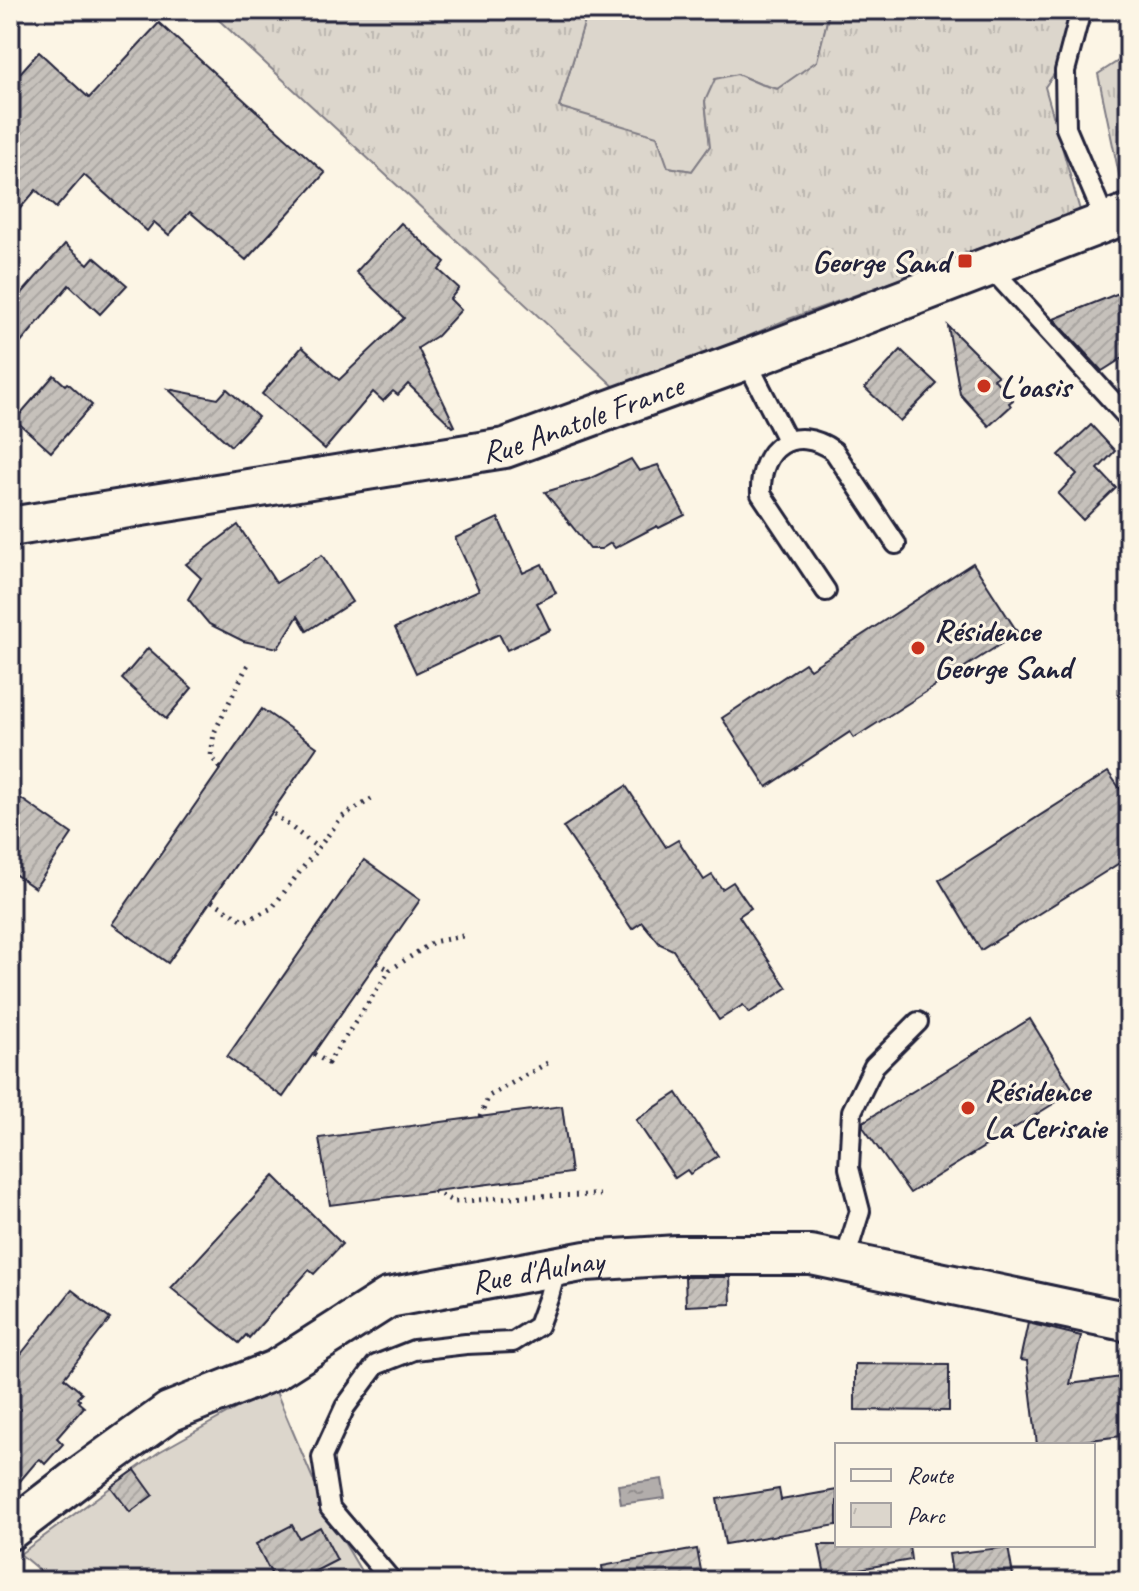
<svg xmlns="http://www.w3.org/2000/svg" width="1139" height="1591" font-family="Caveat,sans-serif">
  <style>
    .green { fill: #dcd6cc; stroke: #7f7c84; stroke-width: 2 }
    .park { fill: url(#park-tufts); stroke: #7f7c84; stroke-width: 2 }
    .water { fill: url(#water-ripples); stroke: #78757e; stroke-width: 2 }
    .building { fill: url(#building-hatch); stroke: #22223b; stroke-width: 2 }
    .lines { fill: none; stroke-linecap: round; stroke-linejoin: round }
    .service-casing { stroke: #22223b; stroke-width: 24 }
    .minor-casing { stroke: #22223b; stroke-width: 44 }
    .path { stroke: #22223b; stroke-width: 5; stroke-dasharray: 2 6; stroke-linecap: butt }
    .service { stroke: #fcf5e5; stroke-width: 18 }
    .minor { stroke: #fcf5e5; stroke-width: 38 }
    .poi-dot { fill: #c8321e; stroke: #fcf5e5; stroke-width: 3 }
    .labels { text-anchor: middle; stroke-width: 6; stroke-linejoin: round; paint-order: stroke }
    .poi-label { font-size: 32px; font-weight: bold; fill: #22223b; stroke: #fcf5e5; text-anchor: start }
    .street-label { font-size: 32px; fill: #22223b; stroke: #fcf5e5 }
  </style>
  <defs>
    <pattern id="park-tufts" width="24" height="20" patternUnits="userSpaceOnUse" patternTransform="scale(2)"><rect width="24" height="20" fill="#dcd6cc"/><path d="M3 7l-1-3M5 7V3M7 7l1-3M15 17l-1-3M17 17v-4M19 17l1-3" fill="none" stroke="#bcb7b0"/></pattern>
    <pattern id="water-ripples" width="26" height="14" patternUnits="userSpaceOnUse" patternTransform="scale(2)"><rect width="26" height="14" fill="#b2adab"/><path d="M2 4q2-2 4 0t4 0M15 11q2-2 4 0t4 0" fill="none" stroke="#908c8c"/></pattern>
    <pattern id="building-hatch" width="6" height="6" patternUnits="userSpaceOnUse" patternTransform="scale(2)"><rect width="6" height="6" fill="#c6c1bb"/><path d="M-1 1l2-2M0 6l6-6M5 7l2-2" fill="none" stroke="#aaa6a2"/></pattern>
  </defs>
  <rect width="100%" height="100%" fill="#fcf5e5"/>
  <filter id="ink" filterUnits="userSpaceOnUse"><feTurbulence type="fractalNoise" baseFrequency=".0125" numOctaves="2"/><feDisplacementMap in="SourceGraphic" scale="16" xChannelSelector="R" yChannelSelector="G"/><feConvolveMatrix kernelMatrix="1 2 1 2 8 2 1 2 1" color-interpolation-filters="sRGB"/></filter>
  <g filter="url(#ink)">
    <g class="green">
      <polygon points="588,10 815,10 829,12 818,61 778,89 760,84 737,74 705,101 710,146 692,171 668,167 559,107"/>
      <polygon points="274,1387 329,1517 367,1581 52,1581 20,1554 159,1452"/>
    </g>
    <g class="park">
      <polygon points="208,10 588,10 559,107 657,136 668,167 692,171 710,146 705,101 715,79 737,74 760,84 777,89 817,61 829,13 815,10 1099,10 1045,87 1081,214 786,320 619,391"/>
      <polygon points="1129,54 1129,181 1121,184 1098,74"/>
    </g>
    <polygon class="water" points="662,1479 665,1498 621,1504 618,1485"/>
    <g class="building">
      <polygon points="159,23 325,173 246,260 190,212 169,235 154,222 147,231 84,175 56,208 36,190 10,220 10,84 39,52 89,98"/>
      <polygon points="401,223 445,262 439,270 459,288 450,299 461,310 437,336 418,348 455,426 453,427 408,384 398,395 393,391 383,401 373,392 325,449 262,394 302,347 339,380 404,318 356,272"/>
      <polygon points="65,244 88,264 94,257 127,285 100,314 69,285 10,356 10,307"/>
      <polygon points="1129,289 1129,354 1102,371 1054,319"/>
      <polygon points="948,326 998,376 994,379 1013,400 1009,403 1011,406 989,426 960,394"/>
      <polygon points="901,350 937,384 900,421 865,388"/>
      <polygon points="54,375 65,385 67,383 70,385 92,405 51,452 15,420"/>
      <polygon points="168,389 218,399 227,389 258,417 231,446"/>
      <polygon points="1091,425 1115,451 1098,469 1116,488 1083,520 1058,494 1077,474 1059,455"/>
      <polygon points="631,459 639,471 658,465 685,515 659,528 657,526 615,548 611,543 601,549 590,549 545,492 589,479"/>
      <polygon points="498,518 523,573 542,564 556,593 537,603 550,630 507,650 499,634 416,673 395,628 479,590 455,538"/>
      <polygon points="238,525 276,583 322,555 352,602 307,631 298,616 278,648 243,641 209,624 188,599 201,578 186,564"/>
      <polygon points="973,563 1018,633 854,738 850,732 767,787 722,718 805,663 810,669"/>
      <polygon points="148,648 192,688 166,719 122,679"/>
      <polygon points="262,709 317,747 168,963 112,924"/>
      <polygon points="1108,772 1129,801 1129,857 981,950 939,880"/>
      <polygon points="626,786 666,847 678,840 704,880 712,875 722,889 733,882 751,908 739,916 787,988 749,1013 743,1005 719,1020 673,950 660,944 642,922 632,929 563,827"/>
      <polygon points="10,791 72,834 35,888 10,871"/>
      <polygon points="364,860 420,900 283,1097 227,1057"/>
      <polygon points="1030,1019 1074,1091 910,1193 863,1127 863,1122"/>
      <polygon points="677,1093 718,1156 690,1174 687,1170 675,1178 636,1120"/>
      <polygon points="562,1106 571,1173 330,1205 319,1138"/>
      <polygon points="274,1176 342,1244 314,1274 309,1270 249,1338 246,1335 239,1343 171,1288"/>
      <polygon points="685,1277 730,1277 731,1304 686,1306"/>
      <polygon points="72,1290 110,1319 64,1378 82,1393 77,1398 80,1400 78,1402 84,1407 57,1438 63,1444 45,1464 40,1459 36,1462 10,1493 10,1368"/>
      <polygon points="1028,1323 1081,1336 1070,1384 1129,1376 1129,1435 1051,1445 1037,1445 1027,1361 1020,1360"/>
      <polygon points="855,1364 949,1365 949,1411 855,1410"/>
      <polygon points="135,1470 153,1495 130,1512 111,1487"/>
      <polygon points="779,1489 781,1500 837,1490 837,1525 725,1544 717,1499"/>
      <polygon points="292,1525 299,1538 320,1527 337,1560 296,1581 275,1581 256,1544"/>
      <polygon points="819,1545 909,1545 911,1560 825,1575"/>
      <polygon points="1008,1547 1014,1581 953,1581 949,1554"/>
      <polygon points="697,1549 703,1581 604,1581 602,1566"/>
    </g>
    <g class="lines">
      <g class="service-casing">
        <g id="service">
          <polyline points="1081,10 1065,71 1066,128 1106,222"/>
          <polyline points="990,267 1129,419"/>
          <polyline points="746,360 787,440"/>
          <path d="M 826,591 L 761,494 C 759,447 794,423 834,451 L 896,544"/>
          <polyline points="844,1262 860,1211 849,1168 852,1111 874,1066 918,1022"/>
          <polyline points="392,1581 330,1508 322,1457 345,1407 376,1365 414,1350 466,1344 513,1342 538,1326 549,1296 557,1267"/>
        </g>
      </g>
      <g class="minor-casing">
        <g id="minor">
          <path id="s1" d="M 10,527 L 505,448 L 746,360 L 1129,213"/>
          <path id="s2" d="M 10,1530 L 83,1474 L 169,1412 L 275,1370 L 388,1298 L 586,1261 L 677,1255 L 811,1255 L 1129,1322"/>
        </g>
      </g>
      <g class="path">
        <polyline points="220,768 211,756 214,733 248,664"/>
        <polyline points="274,814 317,847"/>
        <polyline points="212,901 245,921 272,908 342,817 373,798"/>
        <polyline points="377,963 390,970"/>
        <polyline points="314,1054 328,1063 390,970 433,942 468,935"/>
        <polyline points="480,1117 489,1096 551,1061"/>
        <polyline points="434,1191 454,1202 525,1196 600,1195"/>
      </g>
      <use href="#service" class="service"/>
      <use href="#minor" class="minor"/>
    </g>
  </g>
  <g class="poi-dot">
    <rect x="957" y="253" width="16" height="16" rx="4"/>
    <circle cx="984" cy="386" r="8"/>
    <circle cx="918" cy="648" r="8"/>
    <circle cx="968" cy="1108" r="8"/>
  </g>
  <g class="labels">
    <g class="poi-label">
      <text x="949" y="272" text-anchor="end">George Sand</text>
      <text x="1000" y="397">L'oasis</text>
      <text x="934" y="641">Résidence<tspan x="934" dy="37">George Sand</tspan></text>
      <text x="984" y="1101">Résidence<tspan x="984" dy="37">La Cerisaie</tspan></text>
    </g>
    <g class="street-label">
      <text dy="11" stroke="none"><textPath href="#s1" startOffset="584">Rue Anatole France</textPath></text>
      <text dy="11" stroke="none"><textPath href="#s2" startOffset="598">Rue d'Aulnay</textPath></text>
    </g>
  </g>
  <rect width="1139" height="1591" fill="none" stroke="#fcf5e5" stroke-width="40"/>
  <rect x="20" y="20" width="1099" height="1551" fill="none" stroke="#22223b" stroke-width="3" filter="url(#ink)"/>
  <rect x="835" y="1443" width="260" height="104" fill="#fcf5e5" stroke="#a5a1a1" stroke-width="2"/>
  <rect x="851" y="1469" width="40" height="12" fill="#fcf5e5" stroke="#a5a1a1" stroke-width="2"/>
  <text x="907" y="1483" font-size="24" fill="#22223b">Route</text>
  <rect x="851" y="1503" width="40" height="24" fill="url(#park-tufts)" stroke="#a5a1a1" stroke-width="2"/>
  <text x="907" y="1523" font-size="24" fill="#22223b">Parc</text>
</svg>
